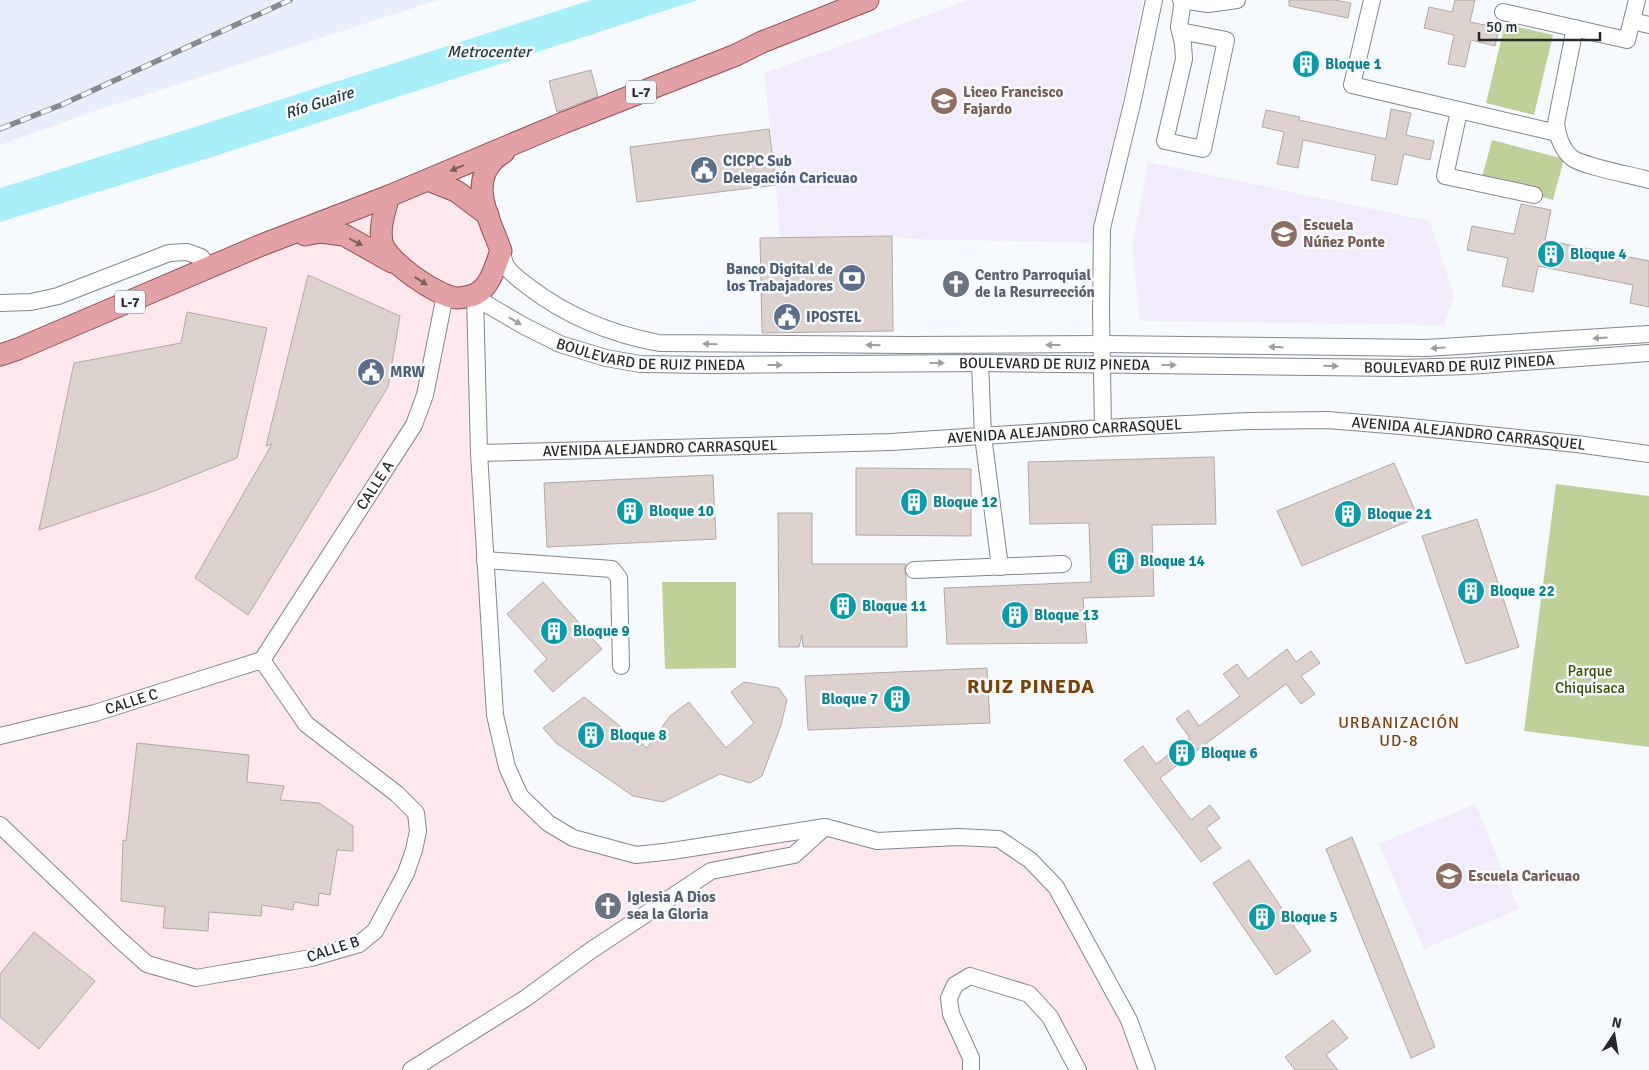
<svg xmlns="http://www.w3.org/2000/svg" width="1649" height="1070" font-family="Signika,sans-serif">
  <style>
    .built { fill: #e8eefb }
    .industrial { fill: #fee8ed }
    .education { fill: #f2ebfc }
    .green { fill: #bed198 }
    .water { fill: #a9effa }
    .building { fill: #ddd2cd; stroke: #b3a9a4 }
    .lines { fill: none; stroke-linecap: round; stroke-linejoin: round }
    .minor-casing { stroke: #83868f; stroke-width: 18 }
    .major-casing { stroke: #944f54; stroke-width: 23 }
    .minor { stroke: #fff; stroke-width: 16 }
    .major { stroke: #e2a1a5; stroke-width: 21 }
    .rail-casing { stroke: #86888c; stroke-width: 5.5 }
    .rail { stroke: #f6f9fe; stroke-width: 4; stroke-dasharray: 11; stroke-linecap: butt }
    .oneway { fill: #7b5f62 }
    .oneway2 { fill: #9e9fa0 }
    .labels { text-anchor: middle; stroke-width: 5; stroke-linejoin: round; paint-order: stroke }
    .shield { fill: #f6f9fe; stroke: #65676b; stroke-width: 1 }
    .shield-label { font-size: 14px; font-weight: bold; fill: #27292c }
    .culture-label { font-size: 15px; font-weight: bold; fill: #0d838f; stroke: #f6f9fe; text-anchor: start }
    .education-label { font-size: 15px; font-weight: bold; fill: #785e54; stroke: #f6f9fe; text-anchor: start }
    .service-label { font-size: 15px; font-weight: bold; fill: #4e5e75; stroke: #f6f9fe; text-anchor: start }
    .worship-label { font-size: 15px; font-weight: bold; fill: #5b616d; stroke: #f6f9fe; text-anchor: start }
    .street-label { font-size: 15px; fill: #27292c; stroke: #f6f9fe }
    .park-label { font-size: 15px; fill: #3b4c09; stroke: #f6f9fe }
    .water-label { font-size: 16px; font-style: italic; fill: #243b3f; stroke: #f6f9fe }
    .neighbourhood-label { font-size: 16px; letter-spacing: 1px; fill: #7b420b; stroke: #f6f9fe }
    .district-label { font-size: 20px; font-weight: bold; letter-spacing: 1px; fill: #7b420b; stroke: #f6f9fe }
  </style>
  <rect width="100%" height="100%" fill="#f6f9fe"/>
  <polygon class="built" points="0,0 438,0 95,111 0,145"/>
  <polygon class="industrial" points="428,180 457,191 501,251 475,294 479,453 507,767 548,823 636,855 825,827 877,841 999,839 1056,887 1147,1070 1078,1070 1029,994 970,976 949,998 971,1070 0,1070 0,355"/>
  <g class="education">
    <polygon points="969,0 1143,0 1093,243 909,239 892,236 780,238 776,185 764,73"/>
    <polygon points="1148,162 1430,221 1454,296 1444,325 1140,321 1132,247"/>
    <polygon points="1475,804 1519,909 1424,949 1379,844"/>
  </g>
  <g class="green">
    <polygon points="1505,24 1553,35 1534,115 1486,103"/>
    <polygon points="1492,140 1564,159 1553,200 1481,181"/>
    <polygon points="1556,484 1649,496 1649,747 1524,731"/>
    <polygon points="662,582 736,582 736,668 665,669"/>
  </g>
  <polygon class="water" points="591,0 698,0 212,157 0,222 0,188 201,125"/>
  <g class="building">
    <polygon points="1289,0 1334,0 1351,3 1348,18 1289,6"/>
    <polygon points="1455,0 1475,0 1470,22 1499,28 1495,46 1471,40 1465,67 1448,64 1454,35 1424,28 1429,7 1452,12"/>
    <polygon points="591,70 598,96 557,112 549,81"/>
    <polygon points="1391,109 1411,113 1406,135 1434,141 1430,160 1404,154 1397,185 1371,180 1376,155 1303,140 1298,168 1277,164 1284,132 1262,127 1266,110 1300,117 1299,120 1386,139"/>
    <polygon points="769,129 776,185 637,202 630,147"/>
    <polygon points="1521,204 1551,210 1545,240 1649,261 1649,307 1630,303 1633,285 1538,266 1533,292 1502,286 1508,258 1467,250 1472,226 1514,234"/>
    <polygon points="892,236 893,331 762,333 760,238"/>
    <polygon points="308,275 400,316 388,387 248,615 195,578 272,444 266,446"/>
    <polygon points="187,312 267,328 237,458 154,491 39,530 74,363 181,343"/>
    <polygon points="1214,457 1216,524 1152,525 1154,596 1083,598 1087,643 947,644 944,588 1091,582 1089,523 1030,524 1028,462"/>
    <polygon points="1394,463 1418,517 1302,566 1277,511"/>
    <polygon points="856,468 971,469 971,536 856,535"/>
    <polygon points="713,475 716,539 547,547 544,483"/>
    <polygon points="778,513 812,513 812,564 906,564 904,570 906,576 907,647 803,647 802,635 799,647 779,647"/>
    <polygon points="1477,519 1519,647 1466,664 1422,536"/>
    <polygon points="543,582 602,649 553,692 534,671 547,659 507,614"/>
    <polygon points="1287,649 1296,662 1311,651 1320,663 1301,676 1315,694 1301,704 1286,684 1160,778 1191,820 1210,805 1220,818 1206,828 1221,848 1201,862 1124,760 1143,746 1156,764 1190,738 1176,719 1188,710 1199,726 1240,696 1223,674 1237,664 1248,679"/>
    <polygon points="987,668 990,723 808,730 805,676"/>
    <polygon points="744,682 779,688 787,700 781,725 762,776 750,783 720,774 663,802 633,796 556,743 543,728 584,697 647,748 670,716 689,702 726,748 754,723 731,692"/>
    <polygon points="137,743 249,755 247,782 284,786 280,800 319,803 353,826 353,851 337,850 330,895 319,893 318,906 294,902 293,910 262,905 261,916 209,912 208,931 163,928 165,907 121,901 123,840 126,841"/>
    <polygon points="1352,837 1435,1047 1411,1058 1326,849"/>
    <polygon points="1249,860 1311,951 1276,975 1213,883"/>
    <polygon points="34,932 95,981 39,1049 0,1017 0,974"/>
    <polygon points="1333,1020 1348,1038 1326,1055 1338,1070 1295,1070 1285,1057"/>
  </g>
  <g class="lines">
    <g class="minor-casing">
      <g id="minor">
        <polyline points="1181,0 1208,4 1237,0"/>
        <polyline points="1372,0 1352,85 1557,133"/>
        <polyline points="1503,12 1627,40 1637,0"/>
        <polyline points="1632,21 1649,25"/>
        <path d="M 1575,28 L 1556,123 C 1557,135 1562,150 1572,158 C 1585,167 1632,175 1649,180"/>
        <polyline points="1180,31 1226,40 1203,149 1165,141 1184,59 1183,44 1179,27 1183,0"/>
        <polyline points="1459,111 1445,176 1534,195"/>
        <path d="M 501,251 C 503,256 504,261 506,266 C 511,274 521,281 529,287 C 568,317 611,334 659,343 L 908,345 L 1102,344 L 1426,348 L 1649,334"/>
        <polyline points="475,294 479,453 495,715 507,767 520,796 548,823 573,838 636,855 672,851 825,827 877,841 958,837 999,839 1030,860 1056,887 1129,1020 1147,1070"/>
        <path id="s1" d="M 475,294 L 488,305 L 524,326 L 560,344 L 606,358 L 640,364 L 710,365 L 980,363 L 1401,368 L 1468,366 L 1649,353"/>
        <polyline points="0,303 31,302 58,296 169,253 187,252 201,257 209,269"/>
        <polyline points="980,363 983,436 1000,567"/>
        <polyline points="1103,428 1101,312 1102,228 1133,100 1154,0"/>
        <path id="s2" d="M 479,453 L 891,442 L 1103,428 L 1248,421 L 1327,420 L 1401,426 L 1577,444 L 1649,454"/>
        <polyline points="485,560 612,569 619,578 621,666"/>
        <polyline points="914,570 1063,564"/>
        <path id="s3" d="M 262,660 L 414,425 L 425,395 L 445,295"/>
        <path id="s4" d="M 0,736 L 95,713 L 262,660"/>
        <polyline points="0,825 119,939 147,964 196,978 311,958 359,944 375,931 406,873 414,850 418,831 416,813 397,794 306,724 262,660"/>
        <polyline points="411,1070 526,998 590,951 711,871 794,855 825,827"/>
        <polyline points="971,1070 971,1058 951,1014 949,998 955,985 970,976 1029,994 1050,1017 1078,1070"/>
      </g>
    </g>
    <g class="major-casing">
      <g id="major">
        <polyline points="428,180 456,191 488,215"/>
        <path d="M 389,196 C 385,210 379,227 382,242 C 386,261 438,297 457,298 C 462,298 472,296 476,294 C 491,286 495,266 501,251 C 492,224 469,187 492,162 C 495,158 500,155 504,152"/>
        <polyline points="305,235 320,232 344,235 392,262"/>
        <polyline points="0,355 18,349 259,246 389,196 563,123 736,55 762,42 868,0"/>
      </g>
    </g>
    <use href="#minor" class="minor"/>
    <use href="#major" class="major"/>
    <g class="rail-casing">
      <polyline id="rail" points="0,129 61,105 290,0"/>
    </g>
    <use href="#rail" class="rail"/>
  </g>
  <defs><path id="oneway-solid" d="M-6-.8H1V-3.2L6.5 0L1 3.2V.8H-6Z" transform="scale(1.25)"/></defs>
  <g class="oneway">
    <use href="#oneway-solid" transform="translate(457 168) rotate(157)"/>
    <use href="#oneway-solid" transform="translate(356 242) rotate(27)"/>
    <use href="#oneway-solid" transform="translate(421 281) rotate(33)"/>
  </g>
  <g class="oneway2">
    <use href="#oneway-solid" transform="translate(515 321) rotate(31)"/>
    <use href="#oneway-solid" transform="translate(1600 338) rotate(176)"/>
    <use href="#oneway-solid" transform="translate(710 344) rotate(-179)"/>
    <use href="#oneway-solid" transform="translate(873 345) rotate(-179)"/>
    <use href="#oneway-solid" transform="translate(1053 345) rotate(180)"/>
    <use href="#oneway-solid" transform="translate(1276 347) rotate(-179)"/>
    <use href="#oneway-solid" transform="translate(1438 348) rotate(177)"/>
    <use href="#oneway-solid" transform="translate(937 363)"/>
    <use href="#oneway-solid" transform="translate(775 365)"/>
    <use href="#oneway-solid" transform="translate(1169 365)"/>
    <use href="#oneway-solid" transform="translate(1331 366) rotate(1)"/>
  </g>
  <defs>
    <g id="building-disc" transform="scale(1.4375)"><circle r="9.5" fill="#0f9aa8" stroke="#f6f9fe"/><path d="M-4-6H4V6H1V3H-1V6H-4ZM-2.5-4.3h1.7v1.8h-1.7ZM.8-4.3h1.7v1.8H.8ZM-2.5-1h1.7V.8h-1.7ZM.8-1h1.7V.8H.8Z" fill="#fff"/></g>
    <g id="school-disc" transform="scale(1.4375)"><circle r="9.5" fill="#8d6e63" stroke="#f6f9fe"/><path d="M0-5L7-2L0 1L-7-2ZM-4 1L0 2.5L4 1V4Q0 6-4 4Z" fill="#fff"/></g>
    <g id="civic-disc" transform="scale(1.4375)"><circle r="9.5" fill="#5c6f8a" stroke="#f6f9fe"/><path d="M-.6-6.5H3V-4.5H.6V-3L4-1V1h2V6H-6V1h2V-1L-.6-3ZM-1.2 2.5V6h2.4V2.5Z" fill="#fff"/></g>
    <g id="bank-disc" transform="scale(1.4375)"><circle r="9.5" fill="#5c6f8a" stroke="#f6f9fe"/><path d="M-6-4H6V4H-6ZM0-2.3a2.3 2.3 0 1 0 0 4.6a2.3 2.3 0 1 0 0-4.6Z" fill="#fff"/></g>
    <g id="church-disc" transform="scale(1.4375)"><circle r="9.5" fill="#6b7280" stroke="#f6f9fe"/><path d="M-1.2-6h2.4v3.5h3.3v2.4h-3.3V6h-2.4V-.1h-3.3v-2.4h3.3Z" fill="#fff"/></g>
  </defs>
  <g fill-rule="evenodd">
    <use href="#building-disc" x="1306" y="64"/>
    <use href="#school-disc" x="944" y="101"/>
    <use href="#civic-disc" x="704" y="170"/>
    <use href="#school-disc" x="1284" y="234"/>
    <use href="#building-disc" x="1551" y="254"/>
    <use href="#bank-disc" x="852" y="278"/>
    <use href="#church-disc" x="956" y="284"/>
    <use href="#civic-disc" x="787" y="317"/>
    <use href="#civic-disc" x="371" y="372"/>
    <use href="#building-disc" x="914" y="502"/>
    <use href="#building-disc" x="630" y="511"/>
    <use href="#building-disc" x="1348" y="514"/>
    <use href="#building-disc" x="1121" y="561"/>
    <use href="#building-disc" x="1471" y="591"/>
    <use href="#building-disc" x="843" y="606"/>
    <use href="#building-disc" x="1015" y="615"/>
    <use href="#building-disc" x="554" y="631"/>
    <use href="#building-disc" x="897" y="699"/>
    <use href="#building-disc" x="591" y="735"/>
    <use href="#building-disc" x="1182" y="753"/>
    <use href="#school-disc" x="1449" y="876"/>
    <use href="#church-disc" x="608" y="906"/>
    <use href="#building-disc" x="1262" y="917"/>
  </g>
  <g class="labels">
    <g class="shield">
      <rect x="626" y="80.5" width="30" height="23" rx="4"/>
      <rect x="115" y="290.5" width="30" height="23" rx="4"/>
    </g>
    <g class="shield-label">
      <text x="641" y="97">L-7</text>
      <text x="130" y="307">L-7</text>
    </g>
    <g class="culture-label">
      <text x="1325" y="69">Bloque 1</text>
      <text x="1570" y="259">Bloque 4</text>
      <text x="933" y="507">Bloque 12</text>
      <text x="649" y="516">Bloque 10</text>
      <text x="1367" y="519">Bloque 21</text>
      <text x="1140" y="566">Bloque 14</text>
      <text x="1490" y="596">Bloque 22</text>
      <text x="862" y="611">Bloque 11</text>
      <text x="1034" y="620">Bloque 13</text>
      <text x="573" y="636">Bloque 9</text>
      <text x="878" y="704" text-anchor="end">Bloque 7</text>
      <text x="610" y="740">Bloque 8</text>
      <text x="1201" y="758">Bloque 6</text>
      <text x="1281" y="922">Bloque 5</text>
    </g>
    <g class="education-label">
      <text x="963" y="97">Liceo Francisco<tspan x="963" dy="17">Fajardo</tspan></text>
      <text x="1303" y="230">Escuela<tspan x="1303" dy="17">Núñez Ponte</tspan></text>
      <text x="1468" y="881">Escuela Caricuao</text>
    </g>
    <g class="service-label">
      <text x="723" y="166">CICPC Sub<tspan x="723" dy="17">Delegación Caricuao</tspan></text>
      <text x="833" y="274" text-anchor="end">Banco Digital de<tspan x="833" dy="17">los Trabajadores</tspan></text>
      <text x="806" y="322">IPOSTEL</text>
      <text x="390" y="377">MRW</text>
    </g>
    <g class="worship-label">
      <text x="975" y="280">Centro Parroquial<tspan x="975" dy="17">de la Resurrección</tspan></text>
      <text x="627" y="902">Iglesia A Dios<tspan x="627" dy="17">sea la Gloria</tspan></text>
    </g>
    <g class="street-label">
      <text dy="5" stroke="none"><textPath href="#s1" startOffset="191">BOULEVARD DE RUIZ PINEDA</textPath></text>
      <text dy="5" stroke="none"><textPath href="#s1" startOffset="1001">BOULEVARD DE RUIZ PINEDA</textPath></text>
      <text dy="5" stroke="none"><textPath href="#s1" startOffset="596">BOULEVARD DE RUIZ PINEDA</textPath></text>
      <text dy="5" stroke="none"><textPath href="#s2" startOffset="586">AVENIDA ALEJANDRO CARRASQUEL</textPath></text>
      <text dy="5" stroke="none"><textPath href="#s2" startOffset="991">AVENIDA ALEJANDRO CARRASQUEL</textPath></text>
      <text dy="5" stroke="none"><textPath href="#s2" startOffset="181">AVENIDA ALEJANDRO CARRASQUEL</textPath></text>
      <text dy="5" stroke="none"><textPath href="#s3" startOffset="208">CALLE A</textPath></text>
      <text dy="5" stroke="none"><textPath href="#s4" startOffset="136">CALLE C</textPath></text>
      <text transform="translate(333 949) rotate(-18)" y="5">CALLE B</text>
    </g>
    <g class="park-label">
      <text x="1590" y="676">Parque<tspan x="1590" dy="17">Chiquisaca</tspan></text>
    </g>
    <g class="water-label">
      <text x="489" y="57">Metrocenter</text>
      <text transform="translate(319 102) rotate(-18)" y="6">Río Guaire</text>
    </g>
    <g class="neighbourhood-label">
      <text x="1399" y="728">URBANIZACIÓN<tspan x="1399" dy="18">UD-8</tspan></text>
    </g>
    <g class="district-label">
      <text x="1031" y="693">RUIZ PINEDA</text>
    </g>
  </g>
  <g transform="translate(1614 1035) rotate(12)" stroke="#f6f9fe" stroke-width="4" paint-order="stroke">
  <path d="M0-4L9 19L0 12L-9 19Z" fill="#27292c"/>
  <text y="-8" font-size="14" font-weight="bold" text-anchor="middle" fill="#27292c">N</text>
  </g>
  <path d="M1479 32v8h121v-8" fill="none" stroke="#27292c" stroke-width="2.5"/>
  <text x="1486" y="32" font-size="15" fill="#27292c" stroke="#f6f9fe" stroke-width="4" paint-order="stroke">50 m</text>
</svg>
